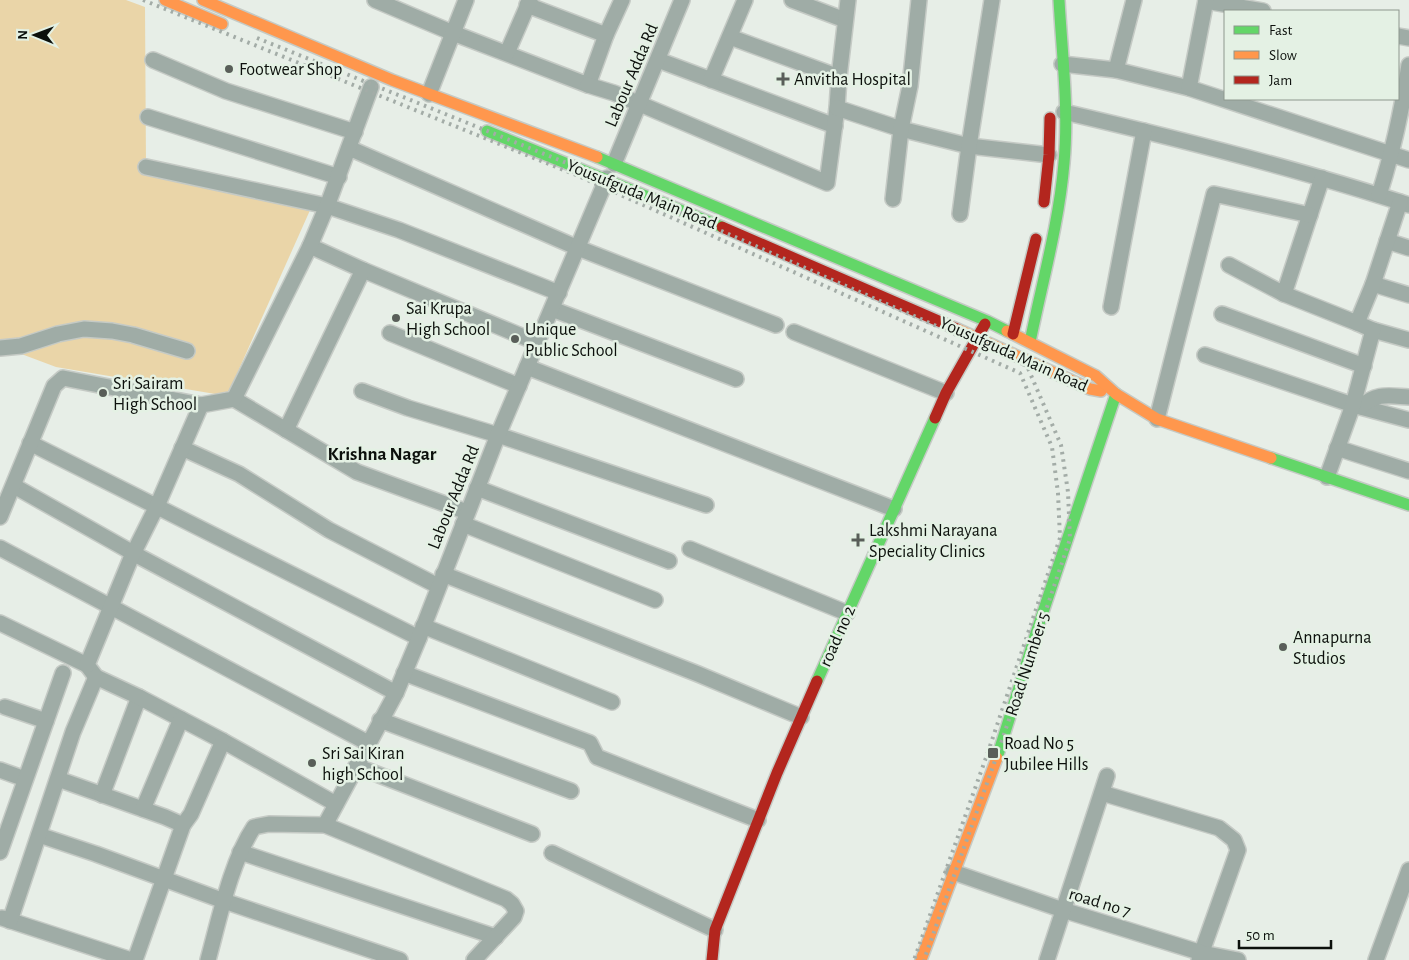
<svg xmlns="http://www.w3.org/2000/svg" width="1409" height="960" font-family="'Alegreya Sans',sans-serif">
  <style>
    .green { fill: #ead5a8 }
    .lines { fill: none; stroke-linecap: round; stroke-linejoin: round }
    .street-casing { stroke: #c5cac5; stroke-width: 18 }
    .fast-casing { stroke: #c5cac5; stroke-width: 14 }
    .slow-casing { stroke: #c5cac5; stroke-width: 14 }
    .jam-casing { stroke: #c5cac5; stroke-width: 14 }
    .street { stroke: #9faca6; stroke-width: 15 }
    .fast { stroke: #63d668; stroke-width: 11 }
    .slow { stroke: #ff974d; stroke-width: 11 }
    .jam { stroke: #b3261e; stroke-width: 11 }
    .rail { stroke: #a3aca7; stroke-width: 4; stroke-dasharray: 2.5 5; stroke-linecap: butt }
    .poi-dot { fill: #595e59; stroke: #e4f1e4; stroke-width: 2 }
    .labels { text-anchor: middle; stroke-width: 5; stroke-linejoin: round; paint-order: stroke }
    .poi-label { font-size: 18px; fill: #0c100c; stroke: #e4f1e4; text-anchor: start }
    .street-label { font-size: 18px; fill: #0c100c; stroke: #e4f1e4 }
    .neighbourhood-label { font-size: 19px; font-weight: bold; fill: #0c100c; stroke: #e4f1e4 }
  </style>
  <rect width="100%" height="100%" fill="#e7eee7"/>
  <polygon class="green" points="0,0 126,0 145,7 146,167 311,208 227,396 56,367 0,346"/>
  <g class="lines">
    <g class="street-casing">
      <g id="street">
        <polyline points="375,0 453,33 588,85 606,35 622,0"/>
        <polyline points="792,0 845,20"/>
        <polyline points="1206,1 1263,11"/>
        <polyline points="527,5 606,35"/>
        <polyline points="1398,36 1409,38"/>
        <polyline points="730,37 839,77"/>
        <polyline points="507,53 530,0"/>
        <polyline points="153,60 226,91 355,132"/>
        <polyline points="658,60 835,126"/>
        <polyline points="1062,64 1116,70 1189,88 1409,160"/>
        <polyline points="1116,70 1134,0"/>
        <polyline points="711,80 745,0"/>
        <polyline points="588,85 614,93 827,183 837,108 839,77 848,0"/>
        <polyline points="1189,88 1206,0"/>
        <polyline points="429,94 466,0"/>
        <polyline points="837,108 901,129 969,146 1049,155"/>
        <path d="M 1064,112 C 1180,139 1296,168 1409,205"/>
        <polyline points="148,117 339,177"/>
        <polyline points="349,148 578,248 776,325"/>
        <polyline points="614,164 682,0"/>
        <polyline points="146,167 327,206 399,230 559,293"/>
        <path d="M 1379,195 C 1393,152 1402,109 1409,65"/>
        <polyline points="893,199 901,129 910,86 919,0"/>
        <polyline points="960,214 969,146 992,0"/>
        <polyline points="1387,241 1409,248"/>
        <polyline points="310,246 363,270 538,343"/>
        <polyline points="1229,265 1284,294 1357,323"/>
        <polyline points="1373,284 1409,295"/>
        <polyline points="1284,294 1322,178"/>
        <polyline points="1111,307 1144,131"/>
        <polyline points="552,309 736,379"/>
        <polyline points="1222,314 1364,366"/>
        <polyline points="1373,330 1409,340"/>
        <polyline points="794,332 946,393"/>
        <polyline points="390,333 519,386"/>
        <polyline points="0,348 21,346 58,334 84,329 112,331 133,335 187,351"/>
        <polyline points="1205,355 1353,405 1409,420"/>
        <polyline points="527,367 894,509"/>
        <polyline points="362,391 408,408 498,435 706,505"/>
        <polyline points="234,399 357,472 467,512"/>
        <path d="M 1361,407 C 1376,392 1390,396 1409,397"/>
        <polyline points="1157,419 1214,194 1310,215"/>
        <polyline points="286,430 363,270"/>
        <polyline points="30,443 419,638"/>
        <polyline points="182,448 239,474 329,530 438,586"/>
        <polyline points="1337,448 1409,471"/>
        <polyline points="1327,477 1353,405 1373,330 1357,323 1373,284 1400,202"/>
        <polyline points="14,486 142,558 396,693"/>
        <polyline points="477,488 669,561"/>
        <polyline points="0,517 54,386 63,378 201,405"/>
        <polyline points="463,524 655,600"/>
        <polyline points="0,548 368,743"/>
        <polyline points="690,549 847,613"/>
        <polyline points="443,574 698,674 801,717"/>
        <polyline points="0,623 87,665"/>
        <polyline points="423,626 612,702"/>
        <polyline points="404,673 590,743 597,757 758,820"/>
        <polyline points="5,707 46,721"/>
        <polyline points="380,720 571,791"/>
        <polyline points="356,766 532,834"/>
        <polyline points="0,770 25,779"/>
        <polyline points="58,779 165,817 183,825"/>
        <polyline points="1102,793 1219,828 1234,840 1238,850 1199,960"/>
        <polyline points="102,795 139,697"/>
        <polyline points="336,804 223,741 139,697 96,677 87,665 131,558 157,506 201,405 234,399 310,246 329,201 371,87"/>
        <polyline points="143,809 181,719"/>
        <polyline points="325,825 396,693 419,638 498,435 607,178"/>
        <polyline points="39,835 96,854 224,901 400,960"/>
        <polyline points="0,852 63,673"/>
        <polyline points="240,852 496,937"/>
        <polyline points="552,853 715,930"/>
        <polyline points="953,872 1063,910 1202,953 1238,960"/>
        <polyline points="2,918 131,960"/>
        <polyline points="10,921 73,732 96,677"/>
        <polyline points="135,960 183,825 191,814 223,741"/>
        <path d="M 208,960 C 219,920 231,861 254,827 L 269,824 L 325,825 L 506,899 L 512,904 L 516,911 L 514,917 L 474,960"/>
        <polyline points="1047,960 1107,776"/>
        <polyline points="1376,960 1409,870"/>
      </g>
    </g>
    <g class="fast-casing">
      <g id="fast">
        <polyline points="487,131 722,227"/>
        <polyline points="597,157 987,321 1007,331"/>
        <path d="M 1030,342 C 1042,283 1059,223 1064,163 C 1069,109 1062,54 1059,0"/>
        <polyline points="1271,458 1409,505"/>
        <polyline points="817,681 935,418"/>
        <polyline points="997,758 1035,636 1116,394"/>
      </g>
    </g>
    <g class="slow-casing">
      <g id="slow">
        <polyline points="165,0 222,24"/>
        <polyline points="203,0 392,80 597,157"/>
        <polyline points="957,329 1090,389 1101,391"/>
        <polyline points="1007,331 1096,376 1116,394 1157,419 1271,458"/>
        <polyline points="921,960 997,758"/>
      </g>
    </g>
    <g class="jam-casing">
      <g id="jam">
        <polyline points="1044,202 1049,155 1050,118"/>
        <polyline points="722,227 957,329"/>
        <polyline points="1013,334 1036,239"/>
        <polyline points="935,418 946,393 985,324"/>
        <polyline points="712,960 715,930 777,773 817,681"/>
      </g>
    </g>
    <use href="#street" class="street"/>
    <use href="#fast" class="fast"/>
    <use href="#slow" class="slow"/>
    <use href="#jam" class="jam"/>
    <g class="rail">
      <polyline points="143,0 576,175 1020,373 1052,447 1058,493 1060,538 988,752 914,960"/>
      <polyline points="257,38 579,168 1027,366 1061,445 1068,492 1070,539 997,755 924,960"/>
    </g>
  </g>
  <g class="poi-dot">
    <circle cx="229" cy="69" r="5"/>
    <path d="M780.5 71.5h5v5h5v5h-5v5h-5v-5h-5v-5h5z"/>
    <circle cx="396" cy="318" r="5"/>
    <circle cx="515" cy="339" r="5"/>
    <circle cx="103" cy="393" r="5"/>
    <path d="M855.5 532.5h5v5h5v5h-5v5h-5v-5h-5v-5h5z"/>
    <circle cx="1283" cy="647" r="5"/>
    <rect x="987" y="747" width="12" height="12" rx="2.5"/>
    <circle cx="312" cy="763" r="5"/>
  </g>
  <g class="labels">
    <g class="poi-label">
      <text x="239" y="75">Footwear Shop</text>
      <text x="794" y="85">Anvitha Hospital</text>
      <text x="406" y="314">Sai Krupa<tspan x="406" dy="21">High School</tspan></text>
      <text x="525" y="335">Unique<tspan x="525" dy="21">Public School</tspan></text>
      <text x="113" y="389">Sri Sairam<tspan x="113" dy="21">High School</tspan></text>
      <text x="869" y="536">Lakshmi Narayana<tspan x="869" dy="21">Speciality Clinics</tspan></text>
      <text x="1293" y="643">Annapurna<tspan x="1293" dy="21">Studios</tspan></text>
      <text x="1004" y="749">Road No 5<tspan x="1004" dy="21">Jubilee Hills</tspan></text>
      <text x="322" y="759">Sri Sai Kiran<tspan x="322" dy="21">high School</tspan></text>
    </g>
    <g class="street-label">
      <text transform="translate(631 75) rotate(-67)" y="6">Labour Adda Rd</text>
      <text transform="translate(642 194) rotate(22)" y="6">Yousufguda Main Road</text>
      <text transform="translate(1014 354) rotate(24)" y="6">Yousufguda Main Road</text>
      <text transform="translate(453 497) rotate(-68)" y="6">Labour Adda Rd</text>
      <text transform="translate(837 636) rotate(-66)" y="6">road no 2</text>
      <text transform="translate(1027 664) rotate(-72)" y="6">Road Number 5</text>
      <text transform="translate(1100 902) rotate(17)" y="6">road no 7</text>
    </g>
    <g class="neighbourhood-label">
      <text x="382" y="460">Krishna Nagar</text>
    </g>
  </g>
  <rect x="1224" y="10" width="175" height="90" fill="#e4f1e4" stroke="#8e978e"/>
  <rect x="1234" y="26" width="25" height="8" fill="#63d668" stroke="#8e978e"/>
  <text x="1269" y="35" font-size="15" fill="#0c100c">Fast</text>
  <rect x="1234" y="51" width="25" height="8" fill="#ff974d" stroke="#8e978e"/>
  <text x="1269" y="60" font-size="15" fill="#0c100c">Slow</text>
  <rect x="1234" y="76" width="25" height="8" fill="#b3261e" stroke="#8e978e"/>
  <text x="1269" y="85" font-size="15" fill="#0c100c">Jam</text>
  <g transform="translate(35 35) rotate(271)" stroke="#e4f1e4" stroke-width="4" paint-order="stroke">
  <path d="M0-4L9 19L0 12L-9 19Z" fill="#0c100c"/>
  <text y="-8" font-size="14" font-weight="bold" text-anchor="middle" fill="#0c100c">N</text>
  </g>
  <path d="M1239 940v8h92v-8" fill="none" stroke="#0c100c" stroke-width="2.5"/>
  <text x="1246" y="940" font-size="15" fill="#0c100c" stroke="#e4f1e4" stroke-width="4" paint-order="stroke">50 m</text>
</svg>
